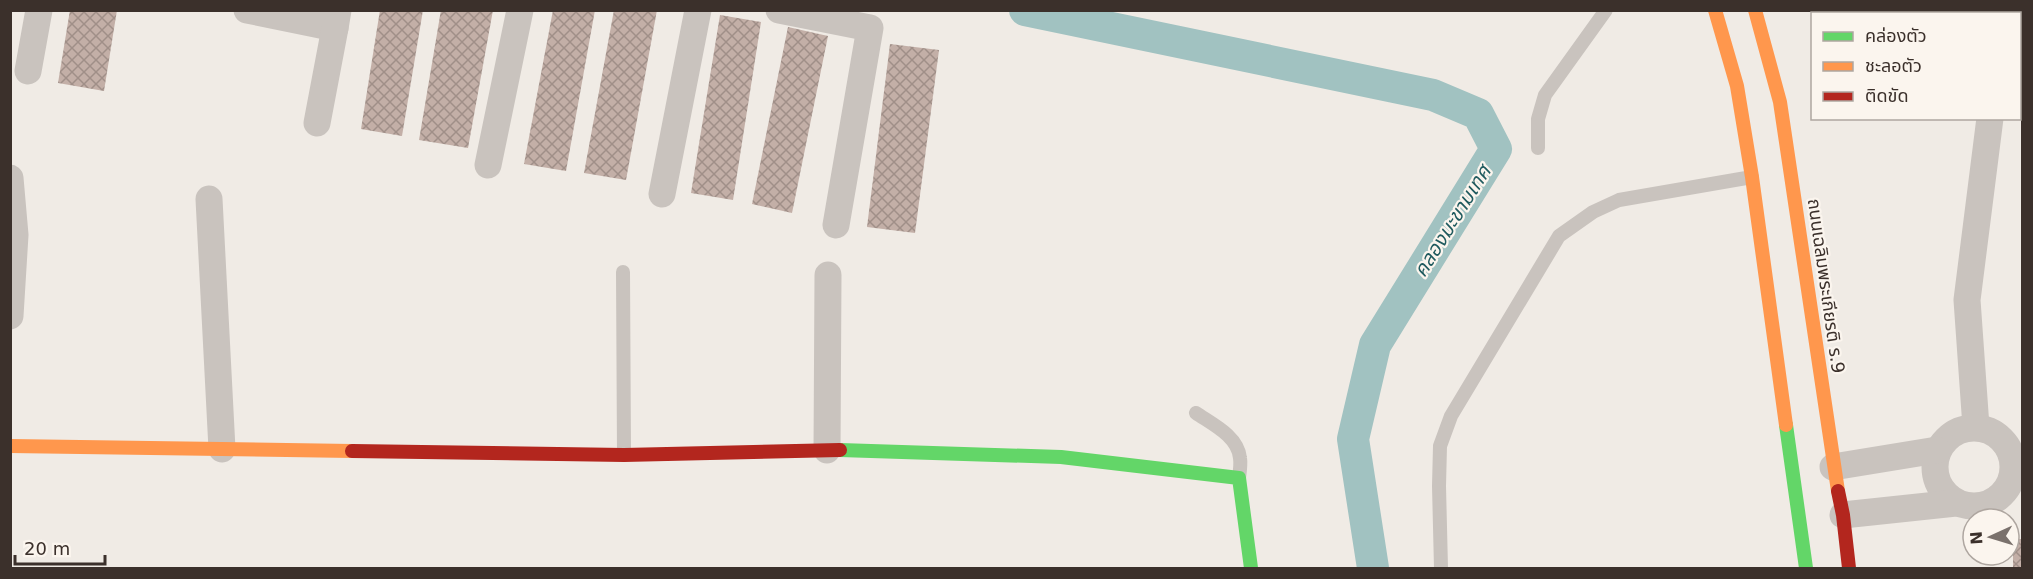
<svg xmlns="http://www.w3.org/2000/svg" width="2033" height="579" font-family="'DejaVu Sans','Noto Sans Thai',sans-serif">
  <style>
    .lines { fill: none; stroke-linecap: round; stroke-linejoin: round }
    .canal { stroke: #a1c2c1; stroke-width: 32 }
    .building { fill: url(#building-cross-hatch) }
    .lane { stroke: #c9c3be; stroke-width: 14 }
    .street { stroke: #c9c3be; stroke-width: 27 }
    .fast { stroke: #63d668; stroke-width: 14 }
    .slow { stroke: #ff974d; stroke-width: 14 }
    .jam { stroke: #b3261e; stroke-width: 14 }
    .labels { text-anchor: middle; stroke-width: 4.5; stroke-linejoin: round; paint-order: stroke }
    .street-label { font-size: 18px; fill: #3b302b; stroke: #fbf5ee }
    .water-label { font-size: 20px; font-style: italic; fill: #1f5a5e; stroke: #fbf5ee }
  </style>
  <defs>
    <pattern id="building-cross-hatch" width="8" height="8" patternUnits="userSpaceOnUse" patternTransform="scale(1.5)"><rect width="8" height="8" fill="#c3afa7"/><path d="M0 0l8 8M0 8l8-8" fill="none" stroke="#a08f88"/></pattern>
  </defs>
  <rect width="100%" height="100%" fill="#f0ebe5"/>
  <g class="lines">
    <polyline class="canal" points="1025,10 1433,95 1478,114 1496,149 1375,345 1353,439 1373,568"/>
  </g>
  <g class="building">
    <polygon points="70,10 117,10 104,91 58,83"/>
    <polygon points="380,10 423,10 402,136 361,129"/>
    <polygon points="441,10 493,10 468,148 419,140"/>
    <polygon points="553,10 595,10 566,171 524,164"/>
    <polygon points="614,10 657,10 626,180 584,173"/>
    <polygon points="720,15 761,22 733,200 691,193"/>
    <polygon points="788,27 828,36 792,213 752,204"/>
    <polygon points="890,44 939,50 915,233 867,227"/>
    <rect x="2013" y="539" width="9" height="29"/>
  </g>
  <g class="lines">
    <g class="lane">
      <polyline points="1538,148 1538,119 1545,95 1606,10"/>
      <polyline points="623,272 624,455"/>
      <path d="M 1196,413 C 1212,424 1238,436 1240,458 C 1241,464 1240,471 1239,478"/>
      <polyline points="1441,568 1439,486 1440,446 1451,416 1559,236 1593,212 1619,200 1752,177"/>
    </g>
    <g class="street">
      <polyline points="247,10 335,28 338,10"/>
      <polyline points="779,10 870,28 836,225"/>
      <polyline points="2001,14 2001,10"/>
      <polyline points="28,71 39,10"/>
      <polyline points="317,123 335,28"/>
      <polyline points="488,165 520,10"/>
      <polyline points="10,178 15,235 10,316"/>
      <polyline points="662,194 698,10"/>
      <polyline points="209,199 222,449"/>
      <polyline points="1976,427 1967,300 1990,118"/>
      <circle cx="1974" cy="467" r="39"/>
      <polyline points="827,450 828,275"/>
      <polyline points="1833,467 1937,450"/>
      <polyline points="1843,515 1956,503"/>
    </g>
    <g class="fast">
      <polyline points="1786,425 1806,568"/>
      <polyline points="840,450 1061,457 1239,478 1251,568"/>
    </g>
    <g class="slow">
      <polyline points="1715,10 1737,86 1752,177 1786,425"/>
      <polyline points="1755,10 1780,102 1838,491"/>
      <polyline points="10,446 352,451"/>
    </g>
    <g class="jam">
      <polyline points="352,451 624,455 840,450"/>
      <polyline points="1838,491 1843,515 1849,568"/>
    </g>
  </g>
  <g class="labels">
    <g class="street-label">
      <text transform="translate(1826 286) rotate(82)" y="6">ถนนเฉลิมพระเกียรติ ร.9</text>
    </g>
    <g class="water-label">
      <text transform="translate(1452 221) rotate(-58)" y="7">คลองมะขามเทศ</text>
    </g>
  </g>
  <rect width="2033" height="579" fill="none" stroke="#3b302b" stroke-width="24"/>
  <rect x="1811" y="12" width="210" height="108" fill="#fbf5ee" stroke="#aea6a0" stroke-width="1.5"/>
  <rect x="1823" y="32" width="30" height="9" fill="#63d668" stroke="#aea6a0" stroke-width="1.5"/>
  <text x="1865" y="42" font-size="18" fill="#3b302b">คล่องตัว</text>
  <rect x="1823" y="62" width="30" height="9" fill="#ff974d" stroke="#aea6a0" stroke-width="1.5"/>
  <text x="1865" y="72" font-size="18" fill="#3b302b">ชะลอตัว</text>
  <rect x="1823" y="92" width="30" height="9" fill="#b3261e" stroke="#aea6a0" stroke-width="1.5"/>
  <text x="1865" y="102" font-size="18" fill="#3b302b">ติดขัด</text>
  <g transform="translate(1991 537) rotate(266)"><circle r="28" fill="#fbf5ee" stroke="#aea6a0" stroke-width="1.5"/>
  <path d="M0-4.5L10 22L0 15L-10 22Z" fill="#7a716c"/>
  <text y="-9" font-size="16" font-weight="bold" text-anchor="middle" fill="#3b302b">N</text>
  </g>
  <path d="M15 555v9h90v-9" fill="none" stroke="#3b302b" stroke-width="3"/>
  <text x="24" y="555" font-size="18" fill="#3b302b" stroke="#fbf5ee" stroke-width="4.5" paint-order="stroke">20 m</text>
</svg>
